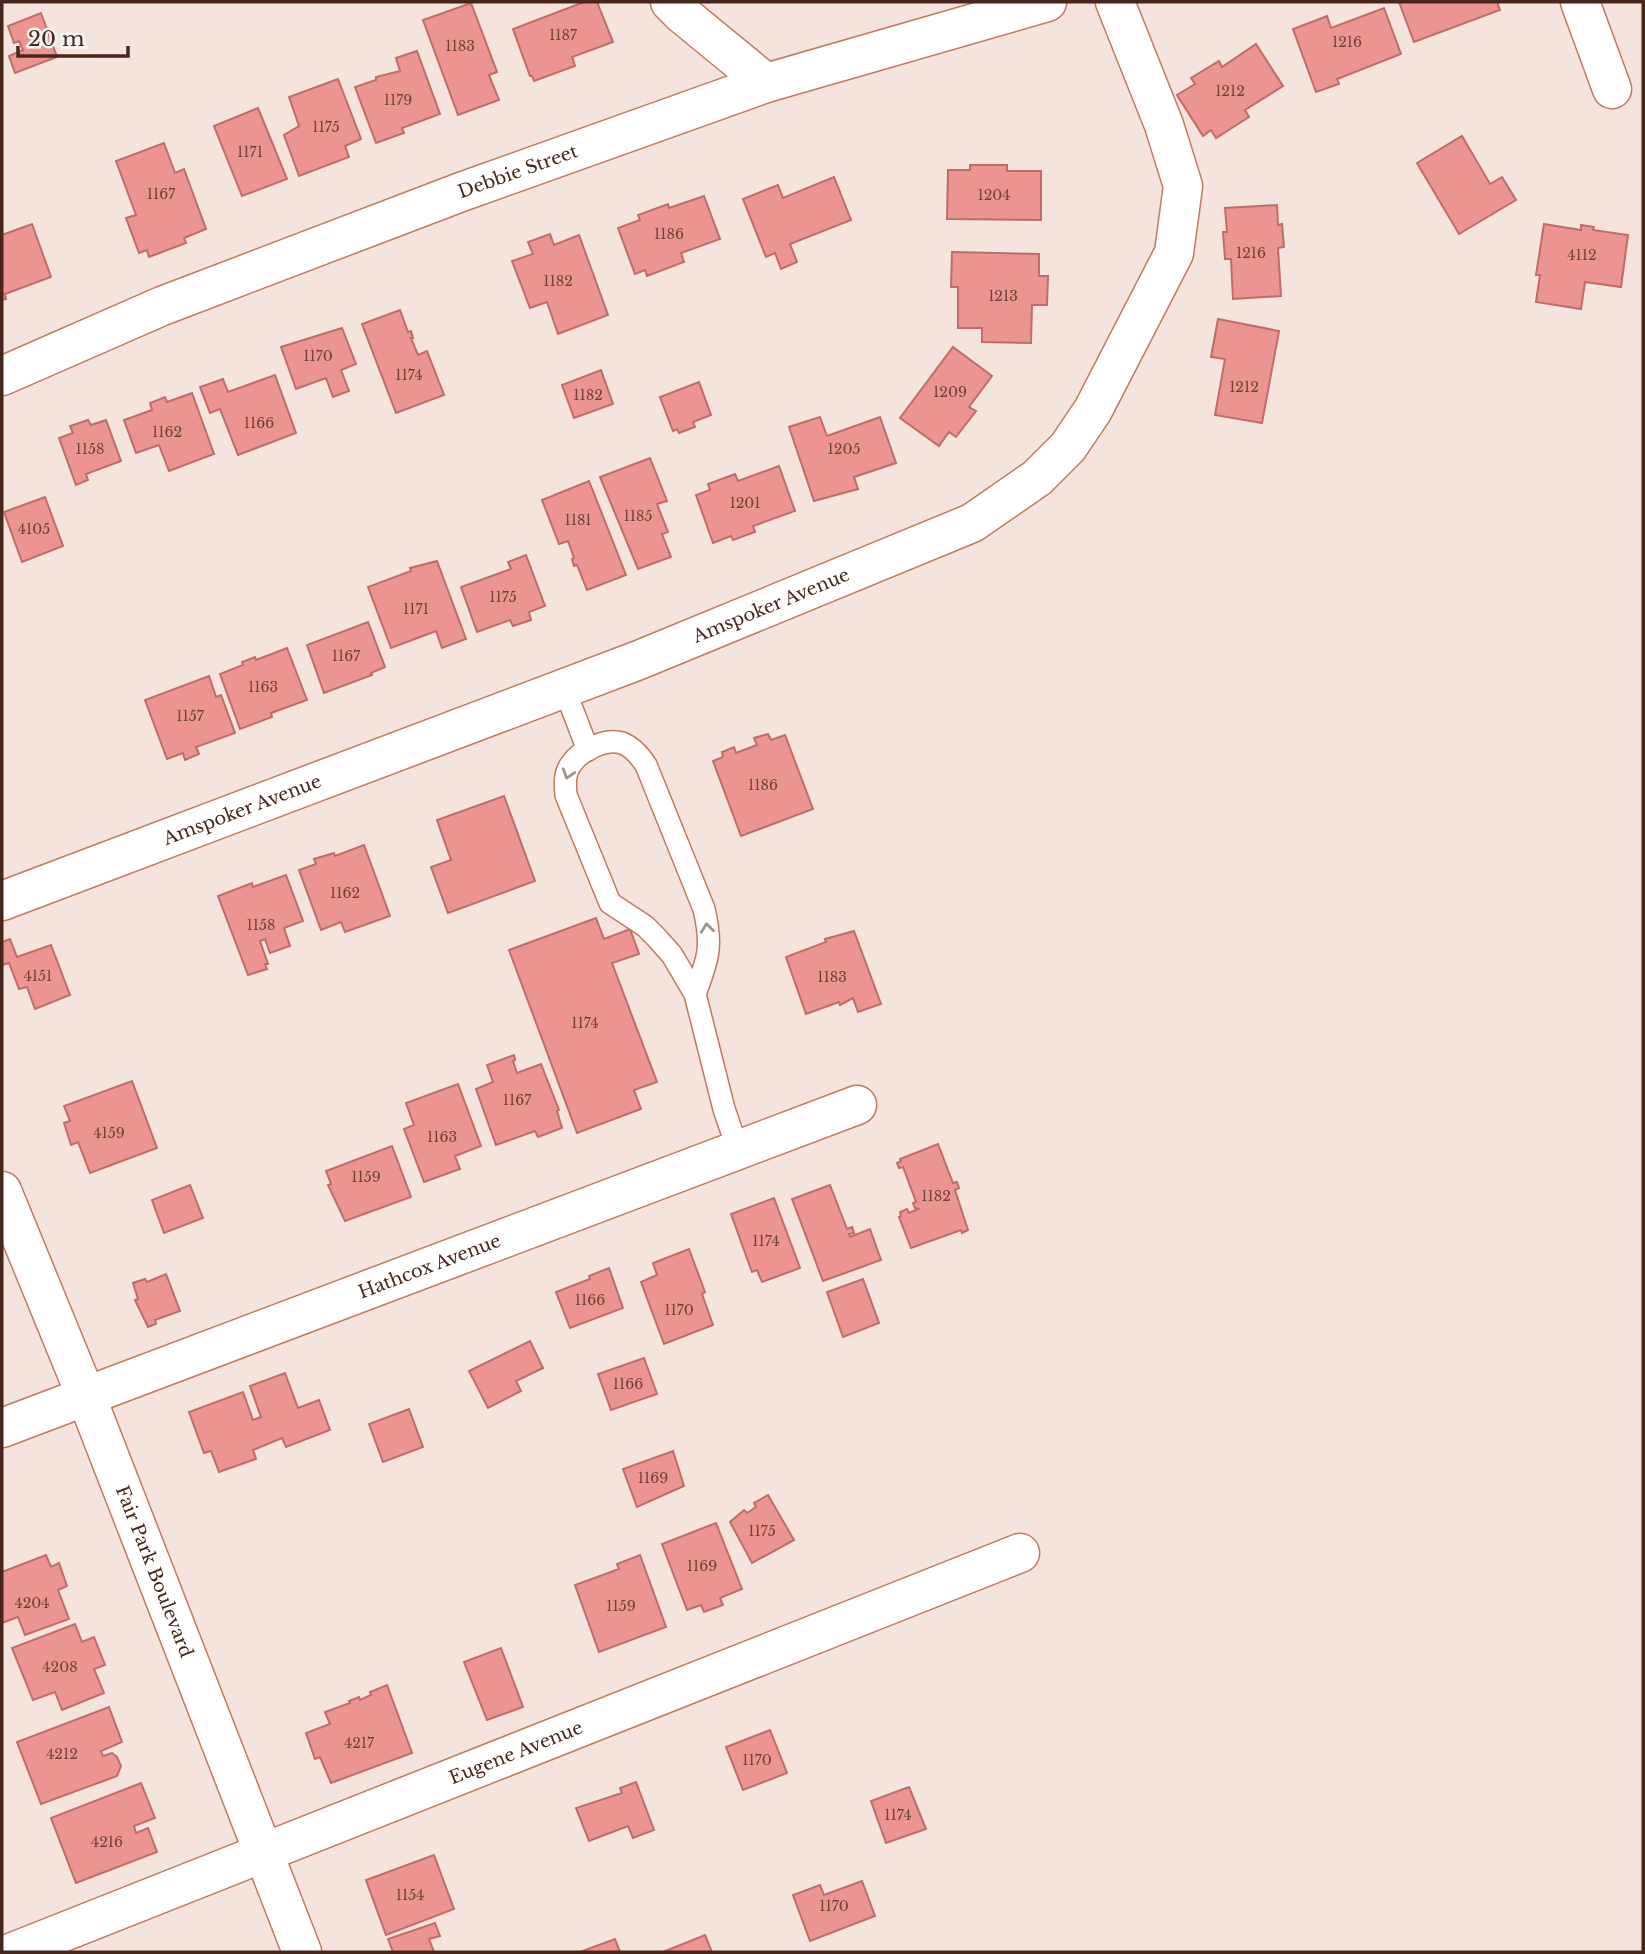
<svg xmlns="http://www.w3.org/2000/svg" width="1645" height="1954" font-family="'Libre Baskerville',serif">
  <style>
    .building { fill: #eb9491; stroke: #bf6c6a; stroke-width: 2 }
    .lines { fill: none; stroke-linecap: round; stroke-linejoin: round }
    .lane-casing { stroke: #c5785a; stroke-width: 24 }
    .street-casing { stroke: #c5785a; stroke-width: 41 }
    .lane { stroke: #fff; stroke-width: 21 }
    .street { stroke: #fff; stroke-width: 38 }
    .oneway { stroke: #a3938d }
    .labels { text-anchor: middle; stroke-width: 6; stroke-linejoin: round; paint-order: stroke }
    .number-label { font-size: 14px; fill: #704238 }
    .street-label { font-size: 18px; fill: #47271b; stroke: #f5f5f5 }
  </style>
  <rect width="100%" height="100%" fill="#f5e4dd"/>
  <g class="building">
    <polygon points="584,2 597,2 613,42 572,57 575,66 534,81 532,76 530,76 513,29"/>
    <polygon points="1399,2 1497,2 1500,10 1414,42"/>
    <polygon points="471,3 497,72 489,75 499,100 458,115 423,20"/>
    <polygon points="1384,8 1401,54 1337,79 1339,84 1316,92 1293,29 1327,16 1331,28"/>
    <polygon points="41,13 57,57 15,73 9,56 23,50 19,41 14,43 8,26"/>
    <polygon points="1256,44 1283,86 1245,110 1249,117 1216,138 1211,130 1203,136 1177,95 1195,84 1191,78 1219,61 1222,67"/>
    <polygon points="417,51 440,114 402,128 404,133 376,143 355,87 376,80 376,77 400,71 396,58"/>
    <polygon points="338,79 361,139 345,146 349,157 299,176 284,135 299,126 289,97"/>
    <polygon points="258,108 287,179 242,196 214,126"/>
    <polygon points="1462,136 1490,184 1502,177 1516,200 1459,234 1417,163"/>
    <polygon points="164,143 175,173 184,169 206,229 184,238 186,243 149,257 147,250 139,253 126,218 136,215 116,161"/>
    <polygon points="970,165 1007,165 1007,171 1041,171 1041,220 947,219 948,170 970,170"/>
    <polygon points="834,177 851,220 790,244 797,262 781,269 775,253 766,257 743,199 778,185 783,198"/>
    <polygon points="704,196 720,239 681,253 684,262 647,276 645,270 635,274 618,228 640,220 638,215 668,204 669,208"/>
    <polygon points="1277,205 1278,225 1282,224 1284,247 1278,248 1281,296 1233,299 1231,259 1225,259 1223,232 1227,232 1225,208"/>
    <polygon points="32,224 51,277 5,294 6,299 2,300 2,235"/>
    <polygon points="1544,224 1581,230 1581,225 1594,227 1593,230 1628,235 1621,287 1585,282 1581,309 1536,302 1540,275 1536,275"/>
    <polygon points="550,234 554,245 579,235 608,315 558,334 547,302 530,308 512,261 533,254 528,242"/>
    <polygon points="952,252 1039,254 1039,276 1048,276 1047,305 1032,305 1031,343 982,342 982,328 958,328 958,287 951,287"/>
    <polygon points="400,310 408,332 411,331 413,338 411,338 418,355 427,351 444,395 396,413 362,324"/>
    <polygon points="1218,319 1279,331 1262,423 1215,415 1225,359 1211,357"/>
    <polygon points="342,328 356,364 341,370 349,391 333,397 326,378 296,389 281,347"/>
    <polygon points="953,347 992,376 969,407 976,411 956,437 949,432 939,446 900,418"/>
    <polygon points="601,370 613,404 574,418 562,385"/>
    <polygon points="275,375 296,433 238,455 220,409 210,413 200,387 223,379 228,392"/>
    <polygon points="699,382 711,415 693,422 695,427 679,433 677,429 673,431 660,397"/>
    <polygon points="192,393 214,454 169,471 159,445 136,453 124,420 152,410 150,403 165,397 167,402"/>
    <polygon points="820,417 827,436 880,417 896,463 854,477 858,489 814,501 789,427"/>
    <polygon points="88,420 91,425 106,420 121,461 86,474 88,480 76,485 59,438 73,433 70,426"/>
    <polygon points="650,458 667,501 657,504 668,532 662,534 671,557 638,569 600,477"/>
    <polygon points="779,466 795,511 753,526 755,532 733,540 731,536 713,543 696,495 710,490 708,484 735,474 738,481"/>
    <polygon points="589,481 626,575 587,590 577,565 574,566 572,559 574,558 568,541 559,544 542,500"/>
    <polygon points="45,497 63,546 22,562 4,512"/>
    <polygon points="526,555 545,606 529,612 531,620 513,626 510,620 477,632 461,587 511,569 508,562"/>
    <polygon points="437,561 466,639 442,648 436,631 391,648 368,587 411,571 410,568"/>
    <polygon points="368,622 385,667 371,673 372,675 324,693 307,645"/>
    <polygon points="287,648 307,700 271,713 272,717 240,729 220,674 243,665 242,662 255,657 256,660"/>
    <polygon points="209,676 216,697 221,695 235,733 196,747 199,754 185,760 183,753 167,759 145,700"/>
    <polygon points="768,734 771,740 785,735 813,809 741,836 713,761 723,757 722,752 734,747 736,753 757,745 754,738"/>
    <polygon points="504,796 535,881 448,913 431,867 451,860 437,820"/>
    <polygon points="364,845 390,916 345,932 341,922 321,930 299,870 316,864 314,859 334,853 335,856"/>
    <polygon points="286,875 303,921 284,928 290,946 270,953 265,939 260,941 268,964 265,964 267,969 248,975 218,896 252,883 253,887"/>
    <polygon points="596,918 604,939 630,929 639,954 612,963 657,1082 634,1090 641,1109 577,1133 509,950"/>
    <polygon points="854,931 881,1004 858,1012 853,998 840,1005 839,1002 806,1014 786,957 826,942 825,939"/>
    <polygon points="10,939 17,957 51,945 70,995 35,1009 27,987 19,989 9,963 2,965 2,942"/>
    <polygon points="514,1055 515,1060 513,1061 517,1073 541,1064 559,1110 557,1111 562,1128 538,1137 535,1131 496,1145 476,1089 493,1082 487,1065"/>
    <polygon points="132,1081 157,1148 90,1173 78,1142 71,1145 64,1123 70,1121 64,1106"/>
    <polygon points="458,1084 481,1146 455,1156 460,1169 424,1182 404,1129 414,1125 406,1103"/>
    <polygon points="938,1144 953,1183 957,1182 959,1188 955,1190 968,1230 962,1233 961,1230 911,1248 899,1217 901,1216 900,1212 907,1209 909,1213 918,1209 915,1208 913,1203 916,1202 903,1167 899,1168 897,1163 901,1161 900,1159"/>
    <polygon points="392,1146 411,1197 345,1221 328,1185 331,1184 326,1171"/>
    <polygon points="190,1185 203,1218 164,1233 152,1200"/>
    <polygon points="830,1185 847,1229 852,1227 854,1233 849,1234 850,1237 870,1229 881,1260 823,1281 792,1199"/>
    <polygon points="774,1198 800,1268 762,1282 757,1270 752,1272 731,1214"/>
    <polygon points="689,1249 705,1292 702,1294 713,1325 664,1344 641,1282 657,1275 653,1263"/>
    <polygon points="609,1268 623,1308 570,1328 556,1292 590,1279 589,1276"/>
    <polygon points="166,1274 180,1311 155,1320 156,1324 148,1327 135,1300 138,1299 133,1283 145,1279 147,1282"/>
    <polygon points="863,1279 879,1323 843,1337 827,1292"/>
    <polygon points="530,1341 543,1368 516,1381 521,1391 488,1408 469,1371"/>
    <polygon points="644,1358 657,1394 611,1410 598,1374"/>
    <polygon points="285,1373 298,1408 319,1400 330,1430 286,1447 282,1438 253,1450 256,1459 219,1472 211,1451 204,1453 189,1412 243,1392 253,1420 261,1417 250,1386"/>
    <polygon points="409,1409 423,1447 383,1462 369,1424"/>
    <polygon points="673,1451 684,1486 637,1507 623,1469"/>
    <polygon points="768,1495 794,1540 752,1563 730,1522 744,1510 747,1513 756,1507 754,1503"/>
    <polygon points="716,1523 742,1589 720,1598 723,1605 704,1612 701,1605 687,1610 662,1544"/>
    <polygon points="46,1555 51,1567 59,1563 67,1586 58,1590 69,1619 25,1635 18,1617 2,1623 2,1572"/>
    <polygon points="640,1555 666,1627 599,1652 575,1585 619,1569 617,1564"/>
    <polygon points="75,1624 82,1642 94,1637 105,1665 94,1669 104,1693 62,1710 55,1692 33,1700 12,1648"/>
    <polygon points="501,1648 523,1707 487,1720 464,1662"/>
    <polygon points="387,1685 412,1753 331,1783 320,1757 315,1759 306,1733 330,1724 325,1712 350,1703 349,1701 359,1697 360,1700 371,1695 370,1692"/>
    <polygon points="109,1707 122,1742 101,1751 103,1756 112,1753 117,1757 121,1766 117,1776 41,1804 17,1742"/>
    <polygon points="770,1730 787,1773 743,1790 726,1747"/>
    <polygon points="636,1782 654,1830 633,1838 628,1826 589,1841 576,1808 622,1793 620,1788"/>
    <polygon points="141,1783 155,1818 134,1826 136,1833 148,1828 157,1852 76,1883 51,1818"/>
    <polygon points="909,1787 926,1829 886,1843 871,1801"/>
    <polygon points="434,1855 454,1909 386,1935 366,1880"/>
    <polygon points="862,1881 875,1916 810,1941 793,1895 820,1885 824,1895"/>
    <polygon points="435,1923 440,1936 429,1939 434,1952 393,1952 388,1939"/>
    <polygon points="705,1935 712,1952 663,1952"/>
    <polygon points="615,1939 620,1952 580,1952"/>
  </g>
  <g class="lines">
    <g class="lane-casing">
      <g id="lane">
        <polyline points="564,688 588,750"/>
        <path d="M 695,994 C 708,959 713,947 704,909 L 646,765 C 640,756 633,747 622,743 C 606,738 581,750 572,763 C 564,772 565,784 566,795 L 610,903 L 645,926 L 656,937 L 672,955 L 695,994 L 724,1109 L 738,1150"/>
      </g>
    </g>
    <g class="street-casing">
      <g id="street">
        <polyline points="670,2 682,14 766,83"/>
        <polyline points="1580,2 1612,89"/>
        <path id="s1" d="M 2,376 L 162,306 L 461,192 L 766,83 L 1047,2"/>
        <path id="s2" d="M 2,901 L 639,660 L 972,523 L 1037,478 L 1068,447 L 1093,410 L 1174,253 L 1183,186 L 1164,125 L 1115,2"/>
        <path id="s3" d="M 2,1191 L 86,1396 L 302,1952"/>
        <path id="s4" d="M 2,1428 L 857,1105"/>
        <path id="s5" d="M 13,1952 L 1020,1553"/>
      </g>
    </g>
    <use href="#lane" class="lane"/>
    <use href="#street" class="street"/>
  </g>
  <defs><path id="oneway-chevron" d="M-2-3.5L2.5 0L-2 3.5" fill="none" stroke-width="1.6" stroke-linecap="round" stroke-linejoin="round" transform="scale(1.75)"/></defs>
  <g class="oneway">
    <use href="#oneway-chevron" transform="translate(568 774) rotate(107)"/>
    <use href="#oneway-chevron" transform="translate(707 928) rotate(-97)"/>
  </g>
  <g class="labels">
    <g class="number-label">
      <text x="563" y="40">1187</text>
      <text x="1347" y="47">1216</text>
      <text x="460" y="51">1183</text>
      <text x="1230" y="96">1212</text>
      <text x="398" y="105">1179</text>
      <text x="326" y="132">1175</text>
      <text x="250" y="157">1171</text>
      <text x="161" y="199">1167</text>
      <text x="994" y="200">1204</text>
      <text x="669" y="239">1186</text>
      <text x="1251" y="258">1216</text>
      <text x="1582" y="260">4112</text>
      <text x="558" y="286">1182</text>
      <text x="1003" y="301">1213</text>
      <text x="318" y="361">1170</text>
      <text x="409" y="380">1174</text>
      <text x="1244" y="392">1212</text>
      <text x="950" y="397">1209</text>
      <text x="588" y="400">1182</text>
      <text x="259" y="428">1166</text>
      <text x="167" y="437">1162</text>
      <text x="90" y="454">1158</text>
      <text x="844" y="454">1205</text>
      <text x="745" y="508">1201</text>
      <text x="638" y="521">1185</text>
      <text x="578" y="525">1181</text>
      <text x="34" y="534">4105</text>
      <text x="503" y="602">1175</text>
      <text x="416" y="614">1171</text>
      <text x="346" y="661">1167</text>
      <text x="263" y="692">1163</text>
      <text x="190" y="721">1157</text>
      <text x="763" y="790">1186</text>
      <text x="345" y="898">1162</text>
      <text x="261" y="930">1158</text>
      <text x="38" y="981">4151</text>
      <text x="832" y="982">1183</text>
      <text x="585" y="1028">1174</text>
      <text x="517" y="1105">1167</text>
      <text x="109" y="1138">4159</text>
      <text x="442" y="1142">1163</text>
      <text x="366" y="1182">1159</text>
      <text x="936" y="1201">1182</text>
      <text x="766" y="1246">1174</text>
      <text x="590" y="1305">1166</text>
      <text x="679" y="1315">1170</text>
      <text x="628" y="1389">1166</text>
      <text x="653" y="1483">1169</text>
      <text x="762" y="1536">1175</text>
      <text x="702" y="1571">1169</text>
      <text x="32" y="1608">4204</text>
      <text x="621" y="1611">1159</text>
      <text x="60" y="1672">4208</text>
      <text x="359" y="1748">4217</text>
      <text x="62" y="1759">4212</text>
      <text x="757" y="1765">1170</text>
      <text x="898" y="1820">1174</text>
      <text x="107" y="1847">4216</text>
      <text x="410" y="1900">1154</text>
      <text x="834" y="1911">1170</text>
    </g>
    <g class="street-label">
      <text dy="6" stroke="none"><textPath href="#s1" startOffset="555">Debbie Street</textPath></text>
      <text dy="6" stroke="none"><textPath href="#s2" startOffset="824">Amspoker Avenue</textPath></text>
      <text dy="6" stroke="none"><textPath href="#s2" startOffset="257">Amspoker Avenue</textPath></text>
      <text dy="6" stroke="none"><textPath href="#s4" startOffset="457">Hathcox Avenue</textPath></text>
      <text dy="6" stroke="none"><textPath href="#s3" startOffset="410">Fair Park Boulevard</textPath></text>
      <text dy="6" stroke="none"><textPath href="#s5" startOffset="541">Eugene Avenue</textPath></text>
    </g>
  </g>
  <rect width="1645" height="1954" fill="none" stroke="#47271b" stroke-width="7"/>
  <path d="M18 46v10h110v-10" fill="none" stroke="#47271b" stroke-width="3.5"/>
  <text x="28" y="46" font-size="21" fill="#47271b" stroke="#f5f5f5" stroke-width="5" paint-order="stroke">20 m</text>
</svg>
